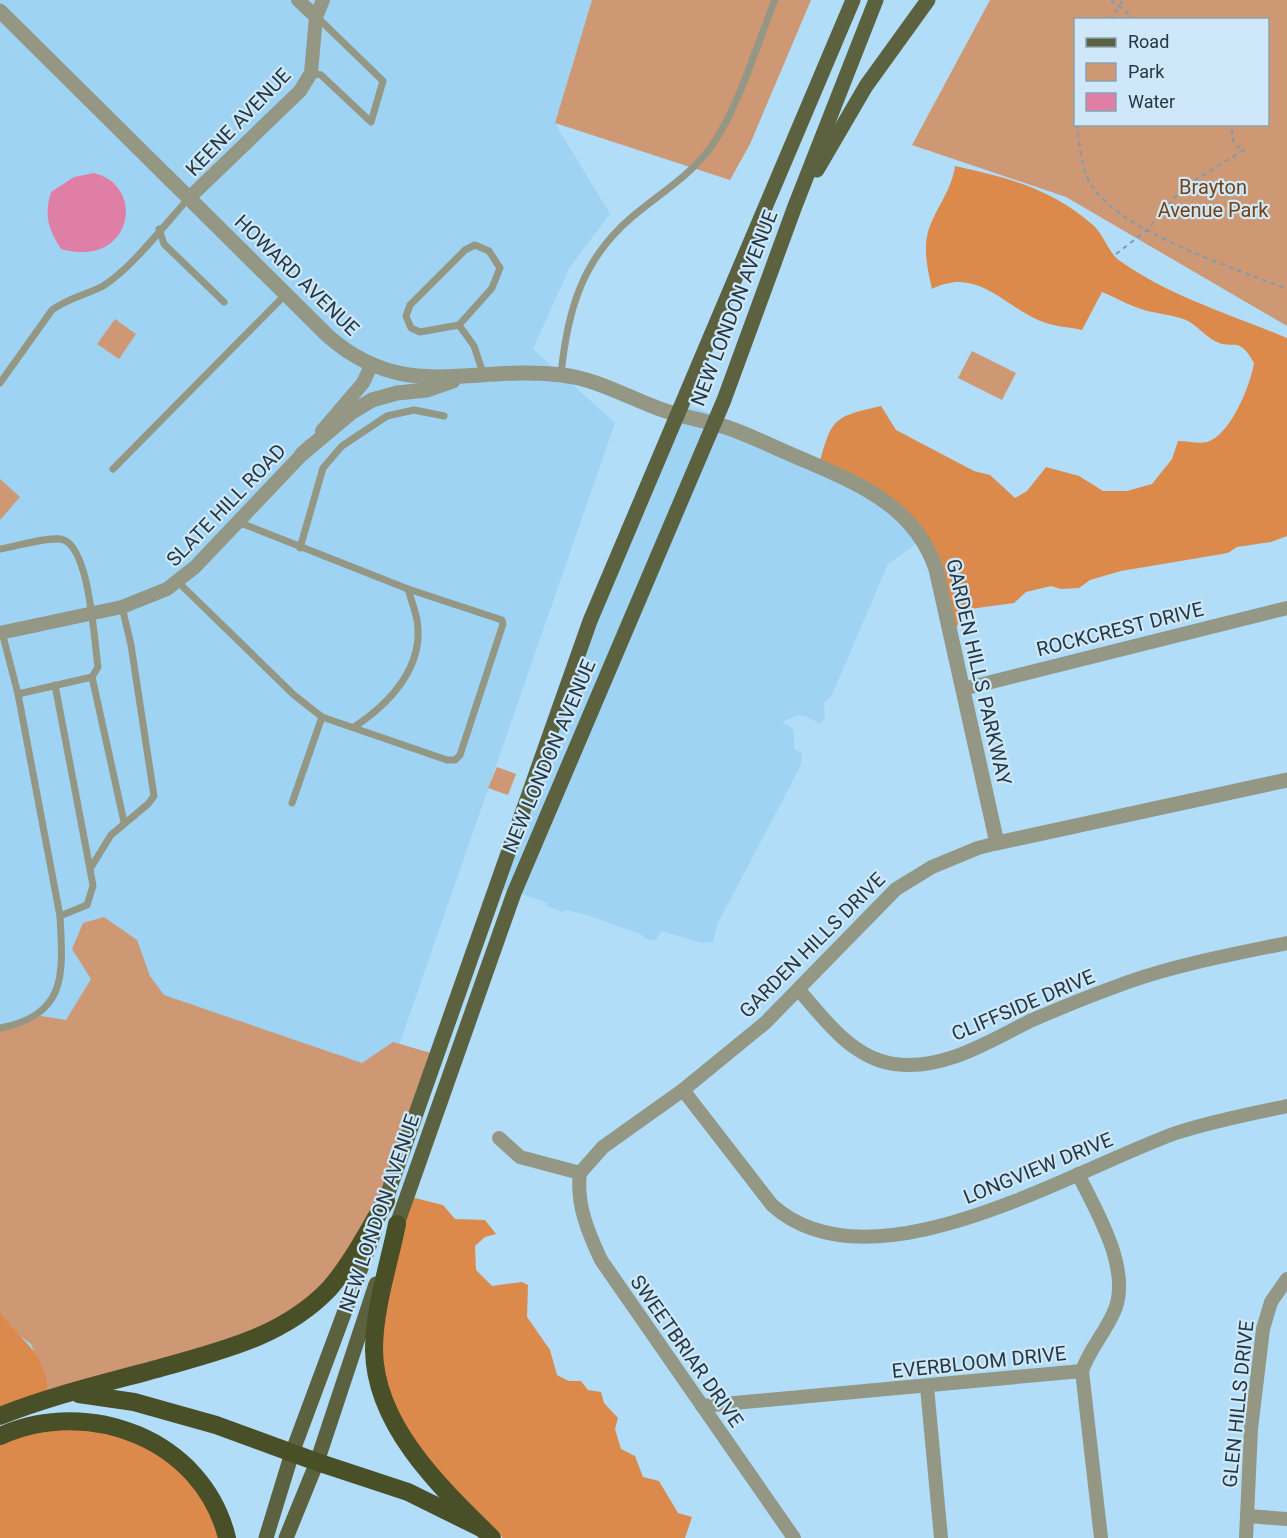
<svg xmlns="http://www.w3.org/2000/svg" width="1287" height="1538" font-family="Roboto,sans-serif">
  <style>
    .built { fill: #9fd3f4 }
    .green { fill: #cd9873; fill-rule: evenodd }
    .forest { fill: #db8a4c }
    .water { fill: #e07fa5 }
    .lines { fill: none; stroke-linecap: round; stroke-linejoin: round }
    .path { stroke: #7b9cb1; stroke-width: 2; stroke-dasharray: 4.5 4.5; stroke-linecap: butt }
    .service { stroke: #939784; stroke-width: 7 }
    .minor { stroke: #939784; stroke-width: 14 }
    .tertiary { stroke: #939784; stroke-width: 15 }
    .primary { stroke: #5c6240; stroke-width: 15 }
    .motorway { stroke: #494f27; stroke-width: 18 }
    .labels { text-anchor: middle; stroke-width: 4.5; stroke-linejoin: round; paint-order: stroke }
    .street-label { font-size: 20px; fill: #263742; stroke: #cee8f9 }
    .park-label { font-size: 20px; fill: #764013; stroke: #cee8f9 }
  </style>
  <rect width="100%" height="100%" fill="#b1ddf9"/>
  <g class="built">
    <polygon points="0,0 592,0 555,123 610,214 570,267 533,349 615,423 354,1175 0,1369"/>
    <polygon points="680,402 704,411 872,488 920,541 888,564 832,695 824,703 825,717 820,724 806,716 796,716 782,722 794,730 794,749 802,753 801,765 718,923 713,942 702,943 662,931 656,940 649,940 640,934 587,915 567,910 562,912 547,906 548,903 516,892 493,889"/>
  </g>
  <g class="green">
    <polygon points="592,0 811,0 750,144 730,180 555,123"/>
    <path d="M 990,0 L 1287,0 L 1287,326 L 1066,197 L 912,145 ZM 1076,20 L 1268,20 L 1268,124 L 1076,124 Z"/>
    <polygon points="115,319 136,334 119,359 97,344"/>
    <polygon points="972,351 1016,373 1002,400 958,378"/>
    <polygon points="0,479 20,497 0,520"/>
    <polygon points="497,767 516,774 508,795 488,788"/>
    <polygon points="104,917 137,940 150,976 164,995 362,1063 393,1042 431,1053 384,1191 345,1261 294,1312 230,1344 48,1390 31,1344 12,1330 0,1311 0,1029 41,1016 66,1020 91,979 72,949 83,923"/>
  </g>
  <g class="forest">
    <path d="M 955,166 C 1009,178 1050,188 1093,225 C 1104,235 1109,254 1120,261 C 1169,296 1232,315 1287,338 L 1287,536 L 1271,542 L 1237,547 L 1228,553 L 1121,571 L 1090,580 L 1079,588 L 1061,589 L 1051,586 L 1026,592 L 1014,603 L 970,609 L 950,635 L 931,558 L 904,518 L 819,465 C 832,418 833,417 881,406 L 896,430 L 974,471 L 990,475 L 1015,498 L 1027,491 L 1046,467 L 1079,476 L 1103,491 L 1127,491 L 1152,484 L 1172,459 L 1178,441 C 1187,441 1199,444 1207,442 C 1230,436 1251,384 1254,363 C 1238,333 1233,352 1213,340 C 1203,334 1197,325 1186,320 C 1171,314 1156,314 1141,309 C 1128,305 1115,297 1102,292 L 1082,330 C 1071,327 1057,327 1046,323 C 1005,309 979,265 932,289 C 928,271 923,251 928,232 C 934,211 952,190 955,166 Z"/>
    <polygon points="407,1196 443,1205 455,1219 485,1220 496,1234 485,1237 475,1246 476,1270 492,1286 522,1282 528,1285 527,1317 550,1350 557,1375 569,1381 581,1381 588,1390 601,1392 604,1403 618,1418 615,1429 621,1449 635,1456 643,1477 659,1481 678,1513 692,1517 685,1538 503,1538 466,1502 452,1494 380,1396 386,1264"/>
    <path d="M 0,1311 C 20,1343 43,1347 48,1390 L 0,1410 Z"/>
    <polygon points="92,1419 192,1472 227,1538 0,1538 0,1432"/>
  </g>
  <path class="water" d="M 94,173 C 148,187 131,269 61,249 C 48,229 44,215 51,192 L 74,177 Z"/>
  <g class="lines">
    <g class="path">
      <polyline points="1111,0 1136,20"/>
      <polyline points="1110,20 1123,0"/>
      <path d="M 1077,124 C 1079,142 1081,163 1088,179 C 1112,230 1235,268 1287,289"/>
      <polyline points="1116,254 1146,231 1184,187 1244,150 1234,145 1231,124"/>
    </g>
    <g class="service">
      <polyline points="311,73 321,75 371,122 383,81 317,17"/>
      <polyline points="159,229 164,244 224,302"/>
      <polyline points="459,325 492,288 500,268 489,251 475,245 465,250 410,305 406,316 411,328 420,332 459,325 474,346 484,376"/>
      <path d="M 561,375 C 567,312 582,259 632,217 C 659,194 690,176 711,147 C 738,109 757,44 775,0"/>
      <path d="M 0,383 L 52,310 C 68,298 86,295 103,286 C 131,269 166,223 189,198"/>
      <polyline points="113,469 286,294"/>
      <polyline points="300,548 323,468 342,446 387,416 414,410 444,416"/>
      <path d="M 0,549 C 15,547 52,535 64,540 C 90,551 94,641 98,667 L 92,677 L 18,694"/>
      <polyline points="178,582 294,695 322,717 447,760 455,760 460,755 503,624 502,620 408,589 238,522"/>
      <polyline points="2,632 18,694 60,916"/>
      <polyline points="92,677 124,822"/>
      <polyline points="55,685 90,869"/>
      <path d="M 354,727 C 389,704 425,667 417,620 C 415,610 411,599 408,589"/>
      <polyline points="292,803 322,717"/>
      <path d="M 0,1028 C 68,1015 63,973 60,916 L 87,905 L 93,886 L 90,869 L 111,835 L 148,804 L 154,796 L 131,645 L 122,607"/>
    </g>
    <g class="minor">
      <polyline points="298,0 316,17"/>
      <polyline points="189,198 300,91 311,73 316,17 323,0"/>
      <polyline points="322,431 363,383 371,366"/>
      <polyline points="0,633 122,607 167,589 195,567 310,446"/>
      <polyline points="963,689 1287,608"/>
      <path d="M 799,990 C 824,1019 852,1058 894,1064 C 943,1071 988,1042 1030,1021 C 1062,1007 1095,994 1128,982 C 1179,964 1234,954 1287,943"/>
      <path d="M 683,1090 L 772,1205 C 871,1295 1074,1169 1176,1133 C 1212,1121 1250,1114 1287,1106"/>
      <polyline points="499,1138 520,1157 580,1173"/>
      <polyline points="1082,1371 1101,1538"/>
      <polyline points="927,1387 941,1538"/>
      <path d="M 702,1406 L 1082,1371 C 1089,1350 1104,1334 1113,1314 C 1134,1272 1096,1211 1078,1174"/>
      <polyline points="1247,1516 1287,1519"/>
      <path d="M 794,1538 L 601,1260 C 588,1232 576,1204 580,1173 L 603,1147 L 683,1090 L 765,1023 L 896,889 L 932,867 L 978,848 L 997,843"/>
      <polyline points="1246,1538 1251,1429 1263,1329 1271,1302 1287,1279"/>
    </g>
    <g class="tertiary">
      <path d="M 0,11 L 328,336 C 405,404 473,364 562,375 C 597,379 627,397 660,409 C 681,417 704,420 726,427 C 750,435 773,447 797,457 C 855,482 914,504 936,569 L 997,843 L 1287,780"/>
      <polyline points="302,454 352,412 372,400 397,393 427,390 453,381"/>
    </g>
    <g class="primary">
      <polyline points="817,170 866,86 928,0"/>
      <polyline points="382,1210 590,621 853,0"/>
      <polyline points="394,1233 514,893 724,400 795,206 876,0"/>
      <polyline points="266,1538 292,1453 374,1233"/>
      <polyline points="286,1538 317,1462 376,1284"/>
    </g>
    <g class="motorway">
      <path d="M 397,1224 C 389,1264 374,1308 374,1350 C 375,1426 441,1488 492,1538"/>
      <polyline points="79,1394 134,1402 216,1425 317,1462 408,1492 483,1529"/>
      <path d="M 0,1416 C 55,1394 114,1381 171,1365 C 228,1349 286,1334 329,1289 C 352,1263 368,1230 386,1201"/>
      <path d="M 0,1436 C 88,1396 203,1439 227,1538"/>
    </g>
  </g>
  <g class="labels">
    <g class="street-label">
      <text transform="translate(238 122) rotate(-46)" y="7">KEENE AVENUE</text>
      <text transform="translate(297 275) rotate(44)" y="7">HOWARD AVENUE</text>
      <text transform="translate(734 308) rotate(-69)" y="7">NEW LONDON AVENUE</text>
      <text transform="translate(226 505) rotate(-46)" y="7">SLATE HILL ROAD</text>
      <text transform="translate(1120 629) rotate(-14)" y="7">ROCKCREST DRIVE</text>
      <text transform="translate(979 672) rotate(77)" y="7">GARDEN HILLS PARKWAY</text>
      <text transform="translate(549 756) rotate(-67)" y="7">NEW LONDON AVENUE</text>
      <text transform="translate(812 945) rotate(-45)" y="7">GARDEN HILLS DRIVE</text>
      <text transform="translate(1023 1005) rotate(-23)" y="7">CLIFFSIDE DRIVE</text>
      <text transform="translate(1038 1168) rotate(-22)" y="7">LONGVIEW DRIVE</text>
      <text transform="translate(379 1213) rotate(-71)" y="7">NEW LONDON AVENUE</text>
      <text transform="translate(687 1351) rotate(55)" y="7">SWEETBRIAR DRIVE</text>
      <text transform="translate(979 1362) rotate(-6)" y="7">EVERBLOOM DRIVE</text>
      <text transform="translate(1238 1404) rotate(-84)" y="7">GLEN HILLS DRIVE</text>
    </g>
    <g class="park-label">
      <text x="1213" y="194">Brayton<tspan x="1213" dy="23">Avenue Park</tspan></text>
    </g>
  </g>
  <rect x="1074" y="18" width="195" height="108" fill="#cee8f9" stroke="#8ba1b0" stroke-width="1.5"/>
  <rect x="1086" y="38" width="30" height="9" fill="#5c6240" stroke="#8ba1b0" stroke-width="1.5"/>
  <text x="1128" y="48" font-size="18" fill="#263742">Road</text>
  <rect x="1086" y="63" width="30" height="18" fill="#cd9873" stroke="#8ba1b0" stroke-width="1.5"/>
  <text x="1128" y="78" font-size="18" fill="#263742">Park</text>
  <rect x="1086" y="93" width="30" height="18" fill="#e07fa5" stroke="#8ba1b0" stroke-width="1.5"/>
  <text x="1128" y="108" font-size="18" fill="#263742">Water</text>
</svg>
